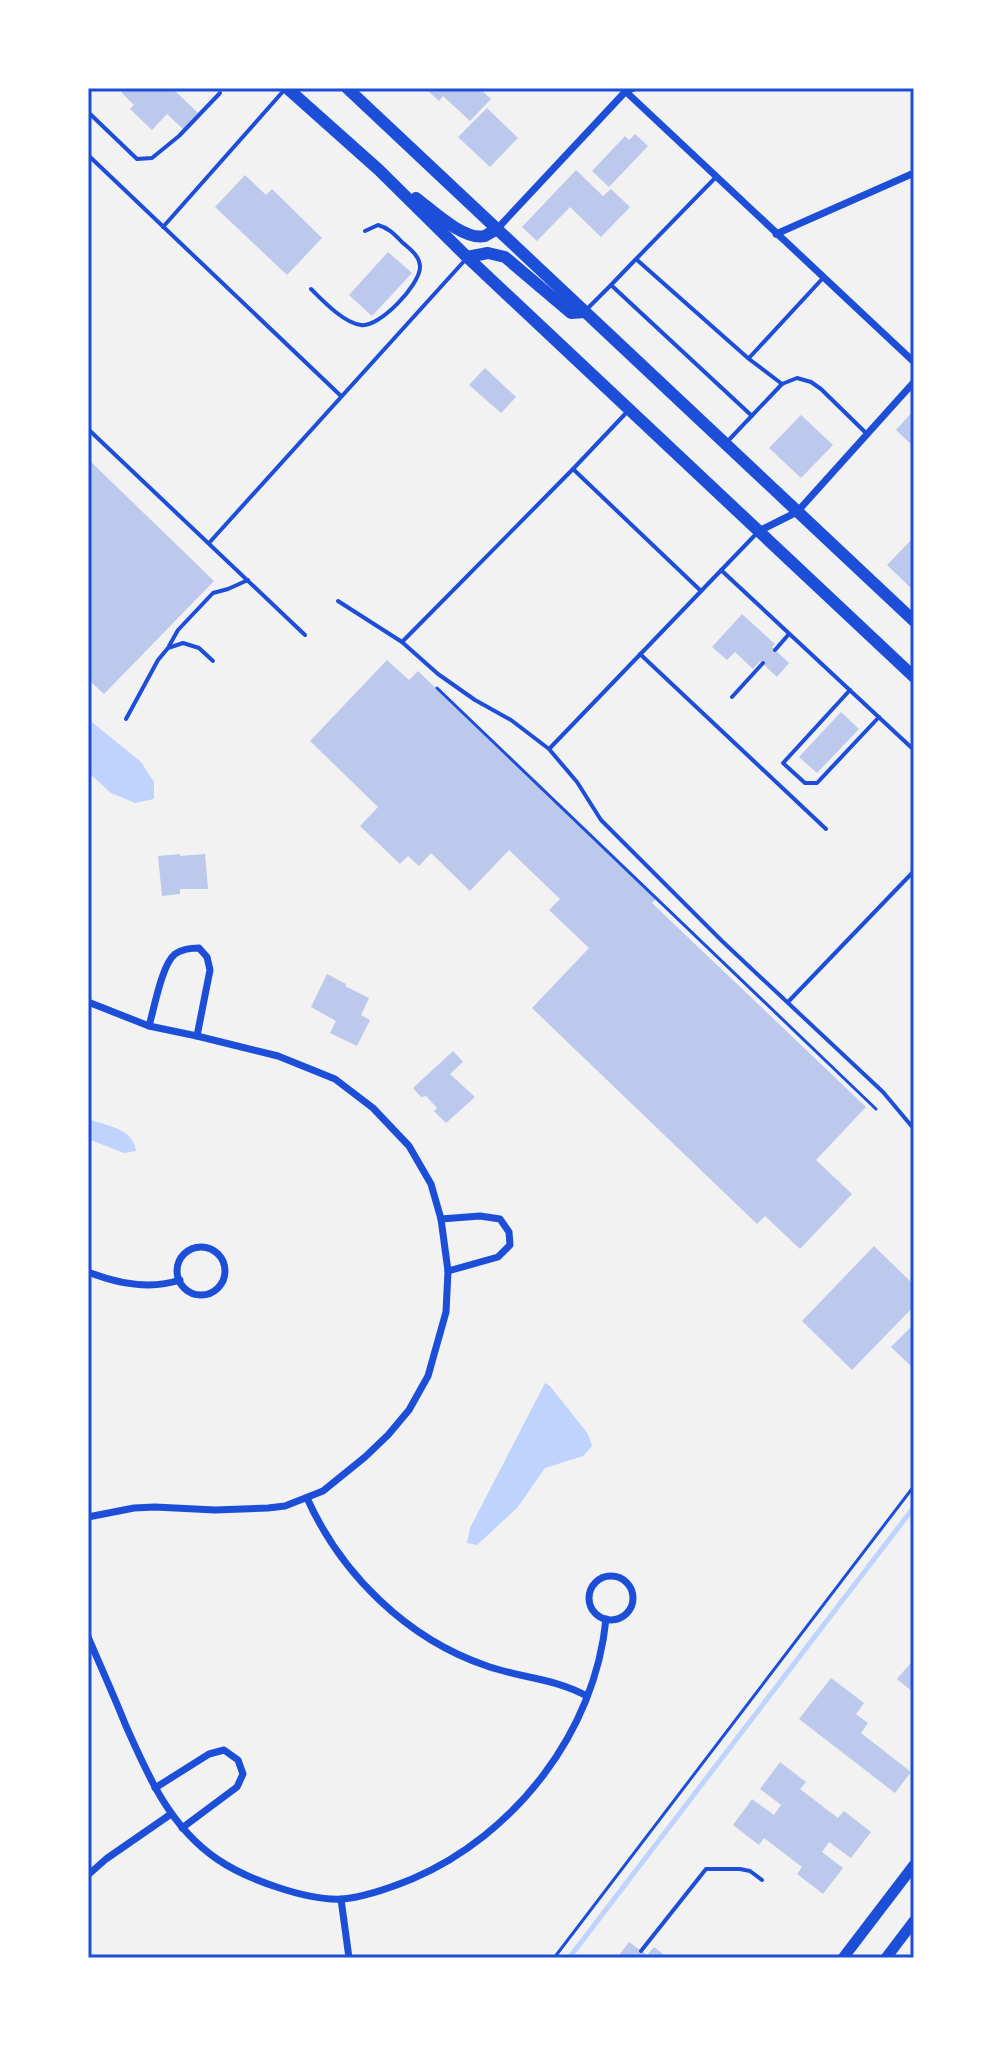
<svg xmlns="http://www.w3.org/2000/svg" width="1002" height="2046" font-family="'Nunito Sans',sans-serif">
  <style>
    .water { fill: #bfd3fe }
    .lines { fill: none; stroke-linecap: round; stroke-linejoin: round }
    .stream { stroke: #bfd3fe; stroke-width: 5 }
    .building { fill: #bdc9ec }
    .path { stroke: #1d4ed8; stroke-width: 3 }
    .service { stroke: #1d4ed8; stroke-width: 4 }
    .minor { stroke: #1d4ed8; stroke-width: 7 }
    .primary { stroke: #1d4ed8; stroke-width: 11 }
    .trunk { stroke: #1d4ed8; stroke-width: 12 }
    .neatline { fill: none; stroke: #1d4ed8; stroke-width: 3 }
  </style>
  <rect width="100%" height="100%" fill="#f2f2f2"/>
  <g class="water">
    <polygon points="88,719 141,762 154,782 154,799 135,803 111,793 88,772"/>
    <path d="M 88,1119 C 107,1126 133,1128 136,1151 L 124,1153 L 88,1139 Z"/>
    <polygon points="545,1383 550,1386 588,1434 592,1446 583,1456 545,1468 517,1508 477,1545 467,1543 470,1528"/>
  </g>
  <g class="lines">
    <polyline class="stream" points="569,1958 914,1507"/>
  </g>
  <g class="building">
    <polygon points="126,88 172,88 198,113 183,129 167,114 152,130 130,109 134,105 121,92"/>
    <polygon points="425,88 479,88 491,99 470,121 443,96 439,101"/>
    <polygon points="487,108 518,138 490,167 458,137"/>
    <polygon points="635,134 648,146 609,187 592,171 625,136 629,140"/>
    <polygon points="576,170 603,196 611,189 630,207 601,237 570,207 537,241 522,227"/>
    <polygon points="245,175 266,195 272,189 322,238 287,275 215,207"/>
    <polygon points="388,252 412,273 372,316 349,295"/>
    <polygon points="485,368 516,397 501,413 469,385"/>
    <polygon points="914,410 914,447 896,430"/>
    <polygon points="801,415 833,445 801,478 769,448"/>
    <polygon points="88,459 214,581 104,694 88,679"/>
    <polygon points="914,537 914,591 887,565"/>
    <polygon points="742,614 775,644 772,647 789,663 777,677 760,661 753,669 735,652 727,660 712,647"/>
    <polygon points="387,660 409,680 418,671 656,899 652,903 866,1107 816,1160 852,1194 800,1249 765,1216 757,1224 532,1008 589,948 549,910 560,899 509,850 470,891 431,853 419,866 408,856 400,864 360,826 378,807 310,741"/>
    <polygon points="841,712 859,729 817,773 799,757"/>
    <polygon points="180,854 180,856 205,854 208,889 180,889 180,894 162,896 158,856"/>
    <polygon points="327,974 346,984 345,986 369,998 361,1015 370,1020 357,1046 330,1033 336,1021 311,1007"/>
    <polygon points="453,1051 463,1062 450,1074 475,1097 446,1123 434,1111 437,1108 426,1096 421,1097 413,1088"/>
    <polygon points="874,1246 914,1285 914,1306 852,1370 802,1321"/>
    <polygon points="914,1324 914,1369 891,1347"/>
    <polygon points="914,1659 914,1693 897,1679"/>
    <polygon points="831,1678 864,1703 856,1714 868,1723 861,1733 911,1772 895,1793 799,1719"/>
    <polygon points="780,1762 806,1782 800,1789 838,1818 844,1811 871,1832 851,1858 829,1842 822,1852 843,1868 823,1894 797,1874 802,1867 764,1838 759,1845 733,1825 752,1799 774,1815 781,1805 760,1789"/>
    <polygon points="629,1942 647,1955 654,1947 668,1958 617,1958"/>
  </g>
  <g class="lines">
    <g class="path">
      <polyline points="437,688 876,1109"/>
      <polyline points="554,1958 914,1486"/>
    </g>
    <g class="service">
      <polyline points="88,112 137,159 152,158 179,136 220,93"/>
      <polyline points="88,155 341,396"/>
      <polyline points="163,227 286,88"/>
      <polyline points="637,258 716,177"/>
      <path d="M 311,289 C 323,301 344,323 361,325 C 379,328 420,285 420,267 C 420,256 410,249 403,243 C 395,235 389,228 378,225 L 365,231"/>
      <polyline points="586,310 611,285"/>
      <polyline points="749,358 823,278"/>
      <polyline points="752,416 611,285 636,259 749,359 782,384 797,378 811,382 821,389 867,434"/>
      <polyline points="88,429 305,635"/>
      <polyline points="726,443 782,384"/>
      <polyline points="573,469 701,591"/>
      <polyline points="209,543 466,259"/>
      <polyline points="721,570 914,750"/>
      <polyline points="338,601 402,642 438,674 475,700 511,720 549,749 577,782 601,820 722,941 883,1092 914,1129"/>
      <polyline points="402,642 573,469 627,412"/>
      <polyline points="169,646 178,630 213,593 228,589 248,580"/>
      <polyline points="775,650 789,634"/>
      <polyline points="640,654 826,829"/>
      <polyline points="850,690 783,763 805,783 817,783 879,717"/>
      <polyline points="732,697 763,663"/>
      <polyline points="126,719 158,660 168,648 183,643 199,648 213,661"/>
      <polyline points="550,748 757,533"/>
      <polyline points="788,1002 914,871"/>
      <polyline points="641,1951 706,1869 740,1869 750,1871 762,1880"/>
    </g>
    <g class="minor">
      <polyline points="622,88 914,362"/>
      <polyline points="497,229 626,91 634,88"/>
      <polyline points="776,234 914,173"/>
      <polyline points="759,531 797,512 914,382"/>
      <polyline points="88,1002 149,1026 197,1036 278,1056 335,1079 373,1108 409,1146 431,1184 441,1219 448,1271 446,1312 428,1376 409,1410 388,1435 365,1457 323,1491 285,1506 268,1508 215,1510 155,1507 134,1508 88,1517"/>
      <path d="M 149,1026 C 154,1009 162,964 175,954 C 182,949 191,948 199,948 L 207,957 L 210,970 L 197,1036"/>
      <polyline points="441,1219 480,1216 500,1219 509,1232 510,1245 498,1257 448,1271"/>
      <circle cx="201" cy="1271" r="24"/>
      <path d="M 88,1272 C 116,1283 150,1290 180,1280"/>
      <path d="M 307,1498 C 341,1574 407,1639 487,1666 C 521,1678 554,1678 587,1696"/>
      <circle cx="611" cy="1598" r="22"/>
      <path d="M 88,1637 C 101,1667 114,1696 126,1726 C 148,1776 170,1827 217,1859 C 246,1879 307,1901 342,1899 C 366,1897 390,1888 412,1879 C 515,1835 595,1732 606,1619"/>
      <polyline points="155,1788 209,1754 224,1750 238,1760 243,1774 237,1787 182,1828"/>
      <polyline points="88,1875 106,1859 171,1814"/>
      <polyline points="341,1899 349,1958"/>
    </g>
    <g class="primary">
      <polyline points="843,1958 914,1865"/>
      <polyline points="886,1958 914,1921"/>
    </g>
    <g class="trunk">
      <polyline points="287,88 379,170 467,257 914,677"/>
      <polyline points="347,88 914,621"/>
      <path d="M 416,198 C 432,210 464,241 485,236 C 486,235 496,230 497,229"/>
      <polyline points="467,257 488,253 505,257 571,313 585,312"/>
    </g>
  </g>
  <rect width="1002" height="2046" fill="none" stroke="#ffffff" stroke-width="180"/>
  <rect x="90" y="90" width="822" height="1866" class="neatline"/>
</svg>
